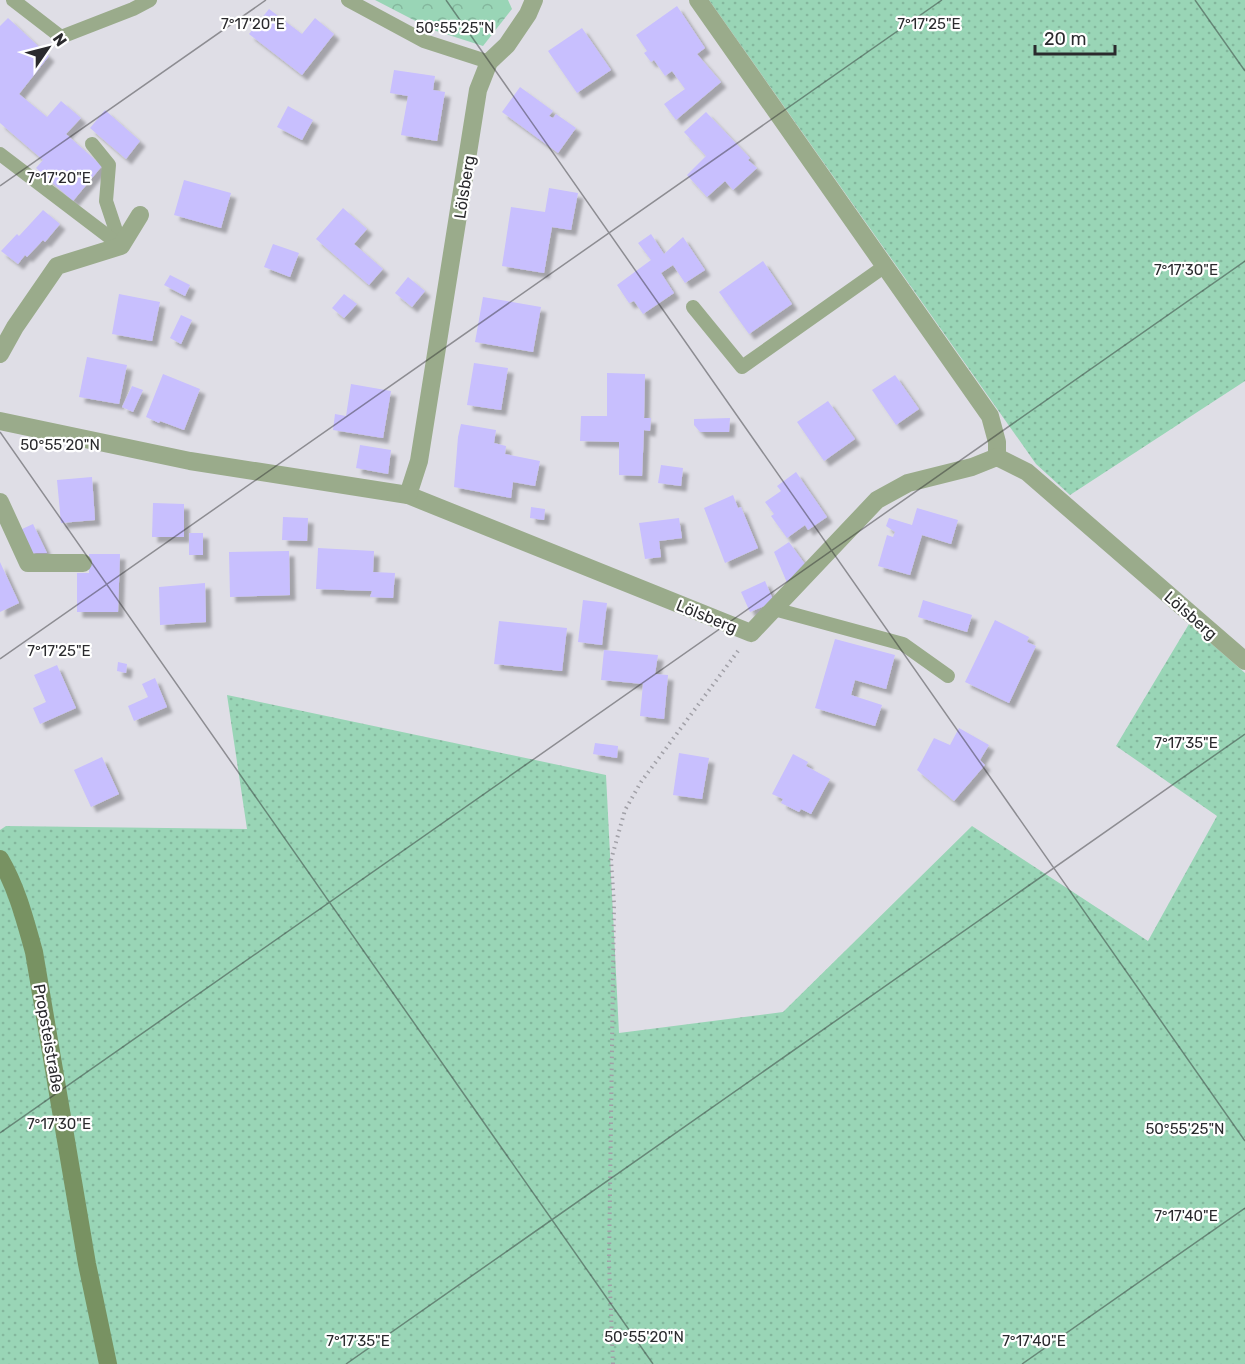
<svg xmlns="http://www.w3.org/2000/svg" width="1245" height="1364" font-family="Rubik,sans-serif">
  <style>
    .grass { fill: url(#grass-dots) }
    .forest { fill: url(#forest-crowns) }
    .building { fill: #c8bffe; filter: url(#shadow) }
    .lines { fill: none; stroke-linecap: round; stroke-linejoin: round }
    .path { stroke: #a1a0a7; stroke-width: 4; stroke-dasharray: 1.5 4.5; stroke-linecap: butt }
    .lane { stroke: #9aab8b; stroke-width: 14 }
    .street { stroke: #9aab8b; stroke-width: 18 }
    .secondary { stroke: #789262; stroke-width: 18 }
    .ticks { fill: none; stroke: #2a2a2d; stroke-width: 1.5; stroke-opacity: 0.45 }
    .labels { text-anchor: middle; stroke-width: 4.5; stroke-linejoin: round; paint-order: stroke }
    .street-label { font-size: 16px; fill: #2a2a2d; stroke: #fff }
    .ticks-label { font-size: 15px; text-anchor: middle; fill: #2a2a2d; stroke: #fff; stroke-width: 4.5; stroke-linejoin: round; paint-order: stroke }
  </style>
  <defs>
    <pattern id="grass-dots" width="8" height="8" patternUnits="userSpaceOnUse" patternTransform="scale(1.5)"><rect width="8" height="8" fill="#99d5b6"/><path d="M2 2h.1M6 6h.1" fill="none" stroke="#84b79d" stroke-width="1.8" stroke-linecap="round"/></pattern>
    <pattern id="forest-crowns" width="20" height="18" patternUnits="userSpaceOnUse" patternTransform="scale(1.5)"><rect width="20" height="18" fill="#99d5b6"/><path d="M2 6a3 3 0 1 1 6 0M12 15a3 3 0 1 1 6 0" fill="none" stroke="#84b79d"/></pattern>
    <filter id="shadow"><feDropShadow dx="5.5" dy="5.5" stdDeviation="1.5" flood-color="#0004"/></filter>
  </defs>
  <rect width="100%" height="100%" fill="#dfdee6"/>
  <g class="grass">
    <polygon points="709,0 1245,0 1245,381 1070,495 1036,464"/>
    <polygon points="1189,624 1245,673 1245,1364 0,1364 0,830 6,826 247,829 227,695 606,775 619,1033 783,1012 972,826 1148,941 1217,816 1116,746"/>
  </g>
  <polygon class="forest" points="375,0 508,0 512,9 483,46 433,30"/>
  <g class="building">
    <polygon points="677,6 705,48 697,54 721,82 676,120 664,104 685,89 672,71 665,76 654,60 651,62 644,53 647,51 636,35"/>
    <polygon points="269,9 302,34 315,18 334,34 302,75 249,34"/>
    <polygon points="8,18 49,56 19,94 47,117 61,101 81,118 66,134 102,166 73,201 36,168 43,160 0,123 0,26"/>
    <polygon points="582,28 611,70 577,93 548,51"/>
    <polygon points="394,70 435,76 433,90 445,92 437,141 401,135 408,96 390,93"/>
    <polygon points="520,87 553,111 549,116 553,118 556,114 576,128 558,153 502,112"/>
    <polygon points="288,106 313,120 302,140 277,127"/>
    <polygon points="105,110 140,141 126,159 90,128"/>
    <polygon points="706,112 750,158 748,160 757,168 733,190 725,181 707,197 687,175 706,156 684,132"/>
    <polygon points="184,180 231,193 221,228 174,215"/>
    <polygon points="549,188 578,193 571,230 552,227 544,273 502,266 511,207 545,212"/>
    <polygon points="343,208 367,229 354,244 383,269 369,285 316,239"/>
    <polygon points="43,210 60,224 45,242 43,240 27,257 25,255 18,264 1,251 17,234 19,236"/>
    <polygon points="651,234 664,254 683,237 705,270 685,283 673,265 661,273 674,293 643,314 634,301 629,303 617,285 651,260 638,243"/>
    <polygon points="273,244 299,253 290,277 264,267"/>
    <polygon points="763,261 792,304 749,334 719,292"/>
    <polygon points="170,275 190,285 185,296 164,285"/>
    <polygon points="408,277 425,291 412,307 395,293"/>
    <polygon points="119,294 160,302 152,341 112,334"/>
    <polygon points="344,294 357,304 344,318 332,308"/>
    <polygon points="483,297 541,307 533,352 475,342"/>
    <polygon points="181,315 192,320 181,344 170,338"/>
    <polygon points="87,357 127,365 119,404 79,397"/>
    <polygon points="474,363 508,368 501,410 467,405"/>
    <polygon points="607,373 645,374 644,418 651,418 650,431 644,430 642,476 619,475 619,442 580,441 581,416 607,416"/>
    <polygon points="163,374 200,389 184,430 160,421 159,423 146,417"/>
    <polygon points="895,375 919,409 896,425 872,390"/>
    <polygon points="351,384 391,391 383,438 333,430 335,414 346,416"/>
    <polygon points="132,386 143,390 133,412 122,407"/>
    <polygon points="828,401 855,439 824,461 797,422"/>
    <polygon points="730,418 729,432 700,432 694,425 694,419"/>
    <polygon points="461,424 496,430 494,443 506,446 505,454 540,461 535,486 513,482 511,498 454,487 458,437"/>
    <polygon points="360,445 391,450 388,474 356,468"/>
    <polygon points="661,465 683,468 681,486 658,483"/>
    <polygon points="796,472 827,517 808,530 805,525 787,538 771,516 774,514 765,502 781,491 777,486"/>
    <polygon points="92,477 95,520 61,523 57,480"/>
    <polygon points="733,495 738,508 741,507 758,548 725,563 704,508"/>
    <polygon points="153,503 184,504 184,537 152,537"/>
    <polygon points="531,507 545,509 544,520 530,518"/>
    <polygon points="917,508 958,520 951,544 922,535 910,575 878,566 887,535 893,537 895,532 886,526 889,518 912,525"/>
    <polygon points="283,517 308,518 307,541 282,540"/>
    <polygon points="679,518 682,538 659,541 661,557 645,559 639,523"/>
    <polygon points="33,524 47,553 30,553 20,530"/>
    <rect x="189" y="533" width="14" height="22"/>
    <polygon points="789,542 805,564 788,585 774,552"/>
    <polygon points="318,548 374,551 373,572 395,573 393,598 370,597 372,591 316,589"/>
    <polygon points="289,551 290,595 230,597 229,552"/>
    <polygon points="89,554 120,554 118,612 77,612 77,573 89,573"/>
    <polygon points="0,562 19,603 0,612"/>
    <polygon points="765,581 774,602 750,612 741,592"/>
    <polygon points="205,583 206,622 160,625 159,587"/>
    <polygon points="583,600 607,603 602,645 578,642"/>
    <polygon points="923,600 972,615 967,632 918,617"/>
    <polygon points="995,620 1029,637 1027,642 1036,646 1009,703 965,682"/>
    <polygon points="499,621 567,628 562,671 494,664"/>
    <polygon points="835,639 895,655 886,689 855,680 851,695 882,705 875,726 815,708"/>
    <polygon points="604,650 658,655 655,674 668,675 664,719 640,716 643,684 601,680"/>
    <polygon points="118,662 127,664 126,673 117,671"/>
    <polygon points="57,665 76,708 40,724 33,708 46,702 34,675"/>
    <polygon points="155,678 167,707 134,721 128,706 148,697 142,684"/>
    <polygon points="959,728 989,745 980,760 985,765 954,801 917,770 934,738 950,745"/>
    <polygon points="595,743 618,746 617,758 593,754"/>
    <polygon points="679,753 709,758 702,799 673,795"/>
    <polygon points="793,754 808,762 806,766 830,779 811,814 801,809 799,812 781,803 783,799 772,794"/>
    <polygon points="102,757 119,794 91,807 74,770"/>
  </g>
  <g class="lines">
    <polyline class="path" points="613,1364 609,1263 614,904 611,860 625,810 641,782 738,651"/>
    <g class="lane">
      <polyline points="13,0 61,37 133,9 150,0"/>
      <polyline points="348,0 424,41 489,62"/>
      <polyline points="92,144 109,165 106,201 121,246"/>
      <polyline points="0,154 121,246"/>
      <polyline points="693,307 742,367 885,266"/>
      <polyline points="774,609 903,644 948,676"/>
    </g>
    <g class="street">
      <polyline points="698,0 990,416 997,442 997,457"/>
      <polyline points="0,354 15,327 57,266 121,246 140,215"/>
      <polyline points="0,421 190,461 408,495 751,633 877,500 908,483 972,467 997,457 1027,472 1245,661"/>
      <polyline points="408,495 419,461 478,90 489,62 507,45 528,14 534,0"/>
      <polyline points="0,502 28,563 83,563"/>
    </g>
    <path class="secondary" d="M 0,859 C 17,888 25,920 34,952 L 87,1264 L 108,1364"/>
  </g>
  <path class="ticks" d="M 446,0 L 1245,1141M 1195,0 L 1245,71M 0,186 L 266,0M 0,432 L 653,1364M 0,659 L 942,0M 0,1133 L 1245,261M 346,1364 L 1245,734M 1022,1364 L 1245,1208"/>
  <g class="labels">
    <g class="street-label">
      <text transform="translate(464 187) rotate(-81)" y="6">Lölsberg</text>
      <text transform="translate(1191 615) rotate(41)" y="6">Lölsberg</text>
      <text transform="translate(707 616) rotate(22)" y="6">Lölsberg</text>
      <text transform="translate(49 1038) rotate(80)" y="6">Propsteistraße</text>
    </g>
  </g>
  <g class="ticks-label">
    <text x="253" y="29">7°17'20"E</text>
    <text x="929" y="29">7°17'25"E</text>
    <text x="455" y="33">50°55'25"N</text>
    <text x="59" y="183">7°17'20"E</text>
    <text x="1186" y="275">7°17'30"E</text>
    <text x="60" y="450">50°55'20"N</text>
    <text x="59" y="656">7°17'25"E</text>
    <text x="1186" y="748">7°17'35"E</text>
    <text x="59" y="1129">7°17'30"E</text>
    <text x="1185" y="1134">50°55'25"N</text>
    <text x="1186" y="1221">7°17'40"E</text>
    <text x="644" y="1342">50°55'20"N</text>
    <text x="358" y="1346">7°17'35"E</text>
    <text x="1034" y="1346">7°17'40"E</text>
  </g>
  <g transform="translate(48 48) rotate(55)" stroke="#ffffff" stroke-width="4.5" paint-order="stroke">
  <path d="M0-4.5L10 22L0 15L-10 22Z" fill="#2a2a2d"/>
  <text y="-9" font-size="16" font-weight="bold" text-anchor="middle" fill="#2a2a2d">N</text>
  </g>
  <path d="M1035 45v9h80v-9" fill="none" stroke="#2a2a2d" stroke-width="3"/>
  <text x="1044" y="45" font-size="18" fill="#2a2a2d" stroke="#ffffff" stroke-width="4.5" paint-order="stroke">20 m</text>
</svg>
